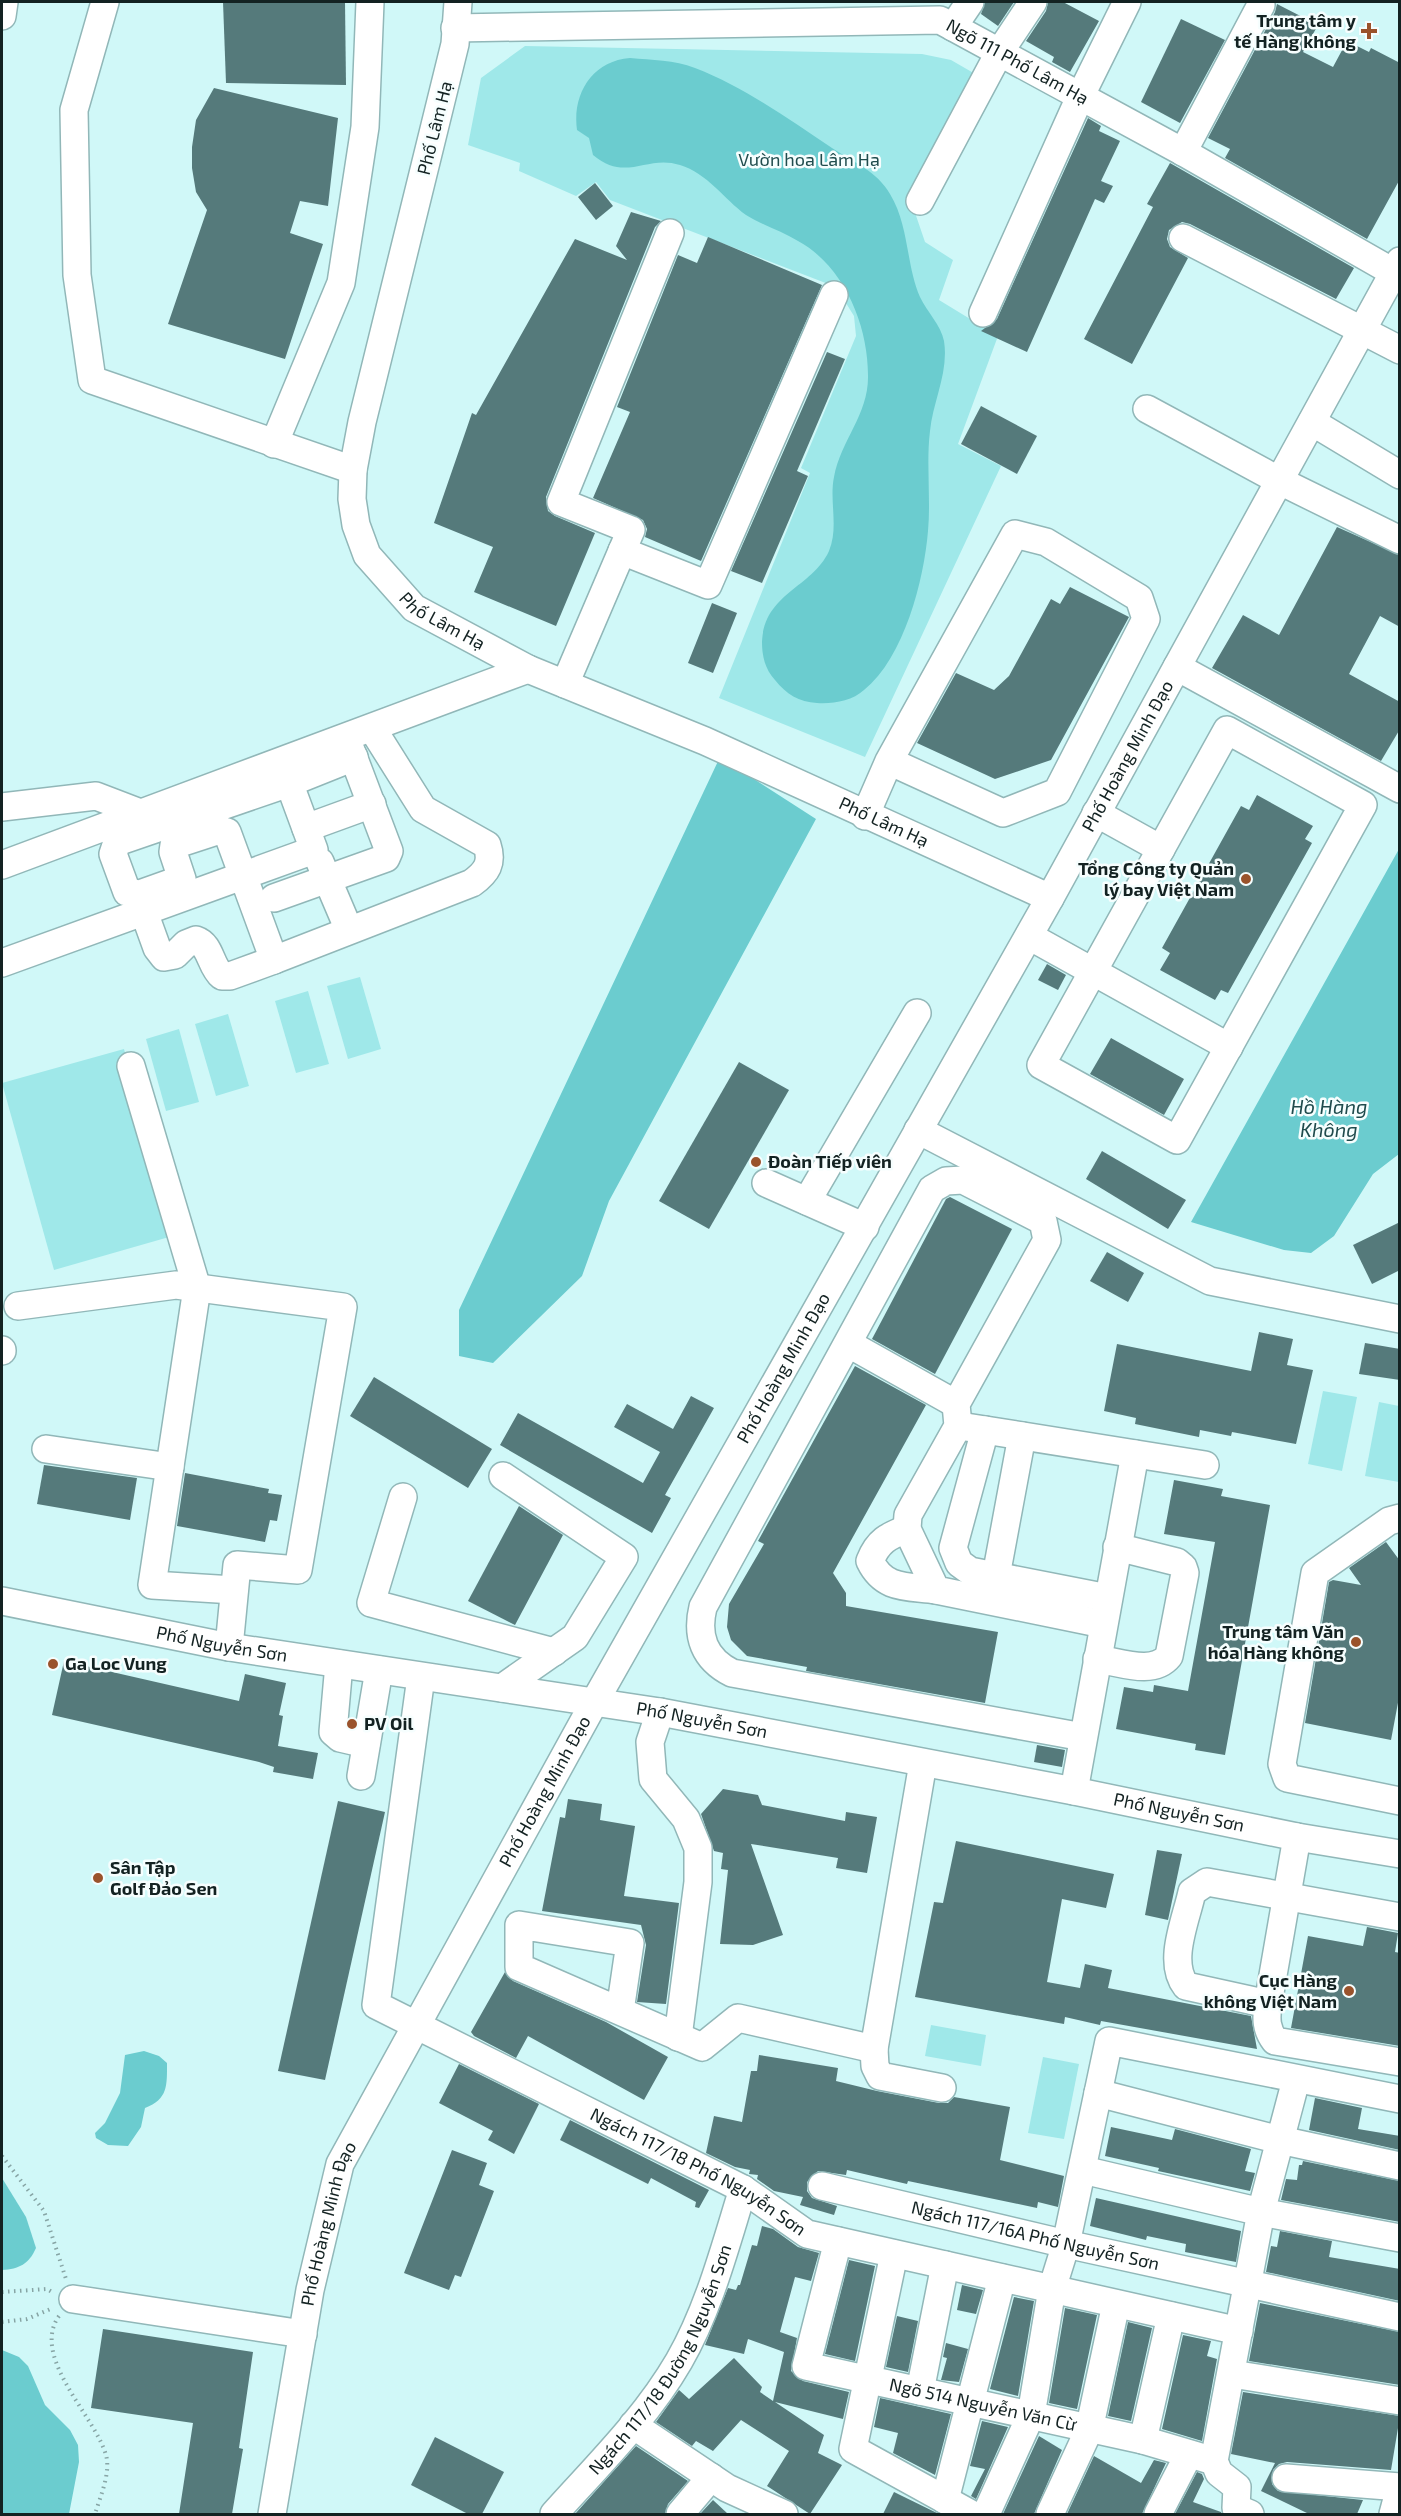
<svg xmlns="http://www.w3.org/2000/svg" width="1401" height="2516" font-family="'Exo 2',sans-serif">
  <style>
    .green { fill: #9fe8e9 }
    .water { fill: #6bcccf }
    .building { fill: #557a7b }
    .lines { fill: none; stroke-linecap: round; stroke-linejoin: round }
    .minor-casing { stroke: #91b7b8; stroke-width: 30 }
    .path { stroke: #87a5a5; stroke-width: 4; stroke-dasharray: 1.5 4.5; stroke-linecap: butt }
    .minor { stroke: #fff; stroke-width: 27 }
    .poi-dot { fill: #9a532c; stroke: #f6fefe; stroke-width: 2 }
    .labels { text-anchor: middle; stroke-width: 5; stroke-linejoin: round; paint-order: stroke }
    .poi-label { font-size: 18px; font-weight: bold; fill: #132222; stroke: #f6fefe; text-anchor: end }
    .street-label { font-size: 18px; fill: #132222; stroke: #f6fefe }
    .park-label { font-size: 18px; fill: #204d4e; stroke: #f6fefe }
    .water-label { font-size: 20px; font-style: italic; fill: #1f4b4d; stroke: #f6fefe }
  </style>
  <rect width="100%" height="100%" fill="#d0f8f8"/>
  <g class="green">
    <polygon points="525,46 922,54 951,60 977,75 910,198 925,242 953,260 939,300 998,336 958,444 1001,466 865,757 719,698 810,473 801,468 856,336 854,316 836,287 610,200 596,182 576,196 519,171 520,163 468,145 481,78"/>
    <polygon points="360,977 381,1049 348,1059 327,986"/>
    <polygon points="308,991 329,1064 296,1073 275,1001"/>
    <polygon points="228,1014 249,1086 216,1096 195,1024"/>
    <polygon points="179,1029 199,1102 166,1111 146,1039"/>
    <polygon points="124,1049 176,1235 54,1270 2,1083"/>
    <polygon points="1323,1391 1357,1397 1342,1471 1308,1464"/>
    <polygon points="1379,1402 1399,1406 1399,1482 1365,1476"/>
    <polygon points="931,2025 986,2035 981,2066 925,2056"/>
    <polygon points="1043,2057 1079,2064 1064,2139 1028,2133"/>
  </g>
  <g class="water">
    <path d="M 630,58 C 652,60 674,60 695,68 C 744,87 789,119 832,148 C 853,162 877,171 890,194 C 909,225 906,265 920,297 C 927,312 941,325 944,341 C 949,372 933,401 930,431 C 926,464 931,498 928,531 C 924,580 904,658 864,690 C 852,701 833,704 817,703 C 799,702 786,694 775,680 C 765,669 762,656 762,642 C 764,593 812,588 829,551 C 839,527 829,501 834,477 C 841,440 869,414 868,375 C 868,325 844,266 798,241 C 782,231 762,225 746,215 C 724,199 707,173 680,165 C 647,154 626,183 593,155 L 589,138 L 577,130 C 572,94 592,61 630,58 Z"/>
    <polygon points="720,757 816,819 609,1201 582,1276 493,1363 459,1356 459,1310"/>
    <polygon points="1399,849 1399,1154 1373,1174 1334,1236 1311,1253 1284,1250 1191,1222"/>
    <path d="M 144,2051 L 159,2056 L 167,2063 C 167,2086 168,2099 145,2108 L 141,2127 L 128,2146 L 108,2145 L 96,2138 L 95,2133 L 105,2123 L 120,2093 L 125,2055 Z"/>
    <path d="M 2,2178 L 26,2217 L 36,2248 C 29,2264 19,2269 2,2270 Z"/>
    <polygon points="2,2350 19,2357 28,2366 45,2405 70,2430 78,2445 79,2462 69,2514 2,2514"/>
  </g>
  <g class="building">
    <polygon points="223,2 345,2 346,85 226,83"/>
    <polygon points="985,2 1014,2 998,26 981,14"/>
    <polygon points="1048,2 1063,2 1099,21 1070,72 1052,62 1054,57 1026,41 1046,11"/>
    <polygon points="1277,4 1318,25 1303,52 1333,67 1347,41 1369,52 1371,48 1400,63 1400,179 1367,239 1225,158 1230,149 1208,138 1275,12"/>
    <polygon points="1181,19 1225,40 1180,123 1141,102"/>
    <polygon points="214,88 338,118 328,206 300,201 290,233 323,244 285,359 168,324 207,210 196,192 192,168 192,147 196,120"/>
    <polygon points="1088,118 1101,126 1099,131 1120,141 1101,181 1113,186 1104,203 1095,199 1027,352 981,331 997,319"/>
    <polygon points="1170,163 1354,268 1336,299 1190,224 1182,222 1169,230 1167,239 1170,247 1188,258 1132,364 1084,339 1153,207 1147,204"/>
    <polygon points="595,183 613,206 596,220 578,197"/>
    <polygon points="631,212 661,221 655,227 546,497 548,511 555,516 595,533 556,626 474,592 493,547 434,523 472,413 476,415 575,239 627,260 616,246"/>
    <polygon points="708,237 822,285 701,561 645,537 647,529 643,520 593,498 630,412 617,407 678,255 697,263"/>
    <polygon points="827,352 845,359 797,471 808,476 762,583 731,571"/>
    <polygon points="981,406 1037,436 1017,474 961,444"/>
    <polygon points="1337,527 1400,555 1400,627 1380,616 1349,674 1400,702 1400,729 1381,761 1212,668 1243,615 1279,635"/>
    <polygon points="1070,587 1129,617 1051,760 995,779 917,743 956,673 994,690 1009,676 1051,599 1060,604"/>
    <polygon points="712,603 737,613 713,673 688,663"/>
    <polygon points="1257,795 1313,826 1305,839 1312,843 1228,993 1221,990 1215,1000 1160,970 1170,953 1162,948 1241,806 1249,810"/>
    <polygon points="1047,964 1066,975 1058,990 1038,980"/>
    <polygon points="1111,1038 1184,1079 1164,1115 1090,1074"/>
    <polygon points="739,1062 789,1090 709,1229 659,1201"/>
    <polygon points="1102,1151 1186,1200 1168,1229 1086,1179"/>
    <polygon points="950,1197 1012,1229 935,1374 872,1339 946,1199"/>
    <polygon points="1400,1222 1400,1270 1372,1284 1353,1245"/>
    <polygon points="1107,1252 1144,1273 1128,1302 1090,1281"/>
    <polygon points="1259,1332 1293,1339 1287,1365 1313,1370 1296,1444 1232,1432 1231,1436 1200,1430 1199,1437 1135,1424 1136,1418 1104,1411 1117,1344 1251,1371"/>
    <polygon points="1365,1343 1400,1349 1400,1380 1359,1374"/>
    <polygon points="855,1366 926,1405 833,1573 846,1593 846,1606 998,1632 985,1703 806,1671 807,1667 747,1656 731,1640 727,1627 729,1604 764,1544 758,1541"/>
    <polygon points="374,1377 492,1449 468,1488 350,1416"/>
    <polygon points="691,1396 714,1408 665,1495 671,1498 652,1533 500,1445 518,1413 643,1483 660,1452 614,1427 627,1404 673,1429"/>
    <polygon points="44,1465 137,1478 130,1520 37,1504"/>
    <polygon points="185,1473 269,1489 268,1493 282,1495 277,1521 270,1520 265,1542 177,1526"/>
    <polygon points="1174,1480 1223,1489 1221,1496 1270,1505 1225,1755 1195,1750 1196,1744 1116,1729 1124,1687 1153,1692 1154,1685 1188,1691 1215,1542 1164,1534"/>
    <polygon points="519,1506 563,1535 515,1625 468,1601"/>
    <polygon points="1386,1542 1400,1561 1400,1692 1391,1740 1305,1723 1329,1582 1333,1580 1361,1585 1349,1568"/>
    <polygon points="64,1661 239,1701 245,1674 286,1683 279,1715 283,1716 278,1746 318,1753 313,1779 273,1772 274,1767 259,1762 52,1715"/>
    <polygon points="1037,1745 1065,1750 1062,1767 1034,1762"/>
    <polygon points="723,1789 758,1795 762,1805 845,1821 846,1812 877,1817 867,1873 836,1868 838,1858 751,1844 783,1935 753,1945 720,1944 728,1870 721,1869 723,1853 714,1851 701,1814"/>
    <polygon points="568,1799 602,1804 600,1820 635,1826 624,1896 679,1903 666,2004 637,2002 646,1945 641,1925 542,1911 560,1817 565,1818"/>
    <polygon points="338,1801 385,1812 325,2080 278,2071"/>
    <polygon points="956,1841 1114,1874 1106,1908 1062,1899 1047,1982 1080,1988 1085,1964 1112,1970 1108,1988 1251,2016 1257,2049 1101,2021 1100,2025 1065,2017 1064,2024 915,1997 934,1902 943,1903"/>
    <polygon points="1157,1850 1182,1854 1168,1920 1145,1915"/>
    <polygon points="1367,1927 1398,1933 1395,1952 1400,1953 1400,2046 1291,2028 1308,1936 1363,1946"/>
    <polygon points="505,1972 513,1981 606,2022 668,2057 644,2100 528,2036 516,2058 474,2036 471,2032"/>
    <polygon points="759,2055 838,2068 836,2081 877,2091 939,2103 948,2103 954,2097 1010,2107 1000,2160 1064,2176 1058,2207 1038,2202 1037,2208 908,2181 907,2184 847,2170 846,2175 818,2171 807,2182 807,2191 812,2198 837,2206 834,2215 800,2205 803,2197 774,2191 757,2179 758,2175 749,2174 750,2170 735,2167 706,2153 714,2116 742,2122 751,2071 757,2071"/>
    <polygon points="459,2064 539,2104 514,2154 488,2140 493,2131 439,2103"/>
    <polygon points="1315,2098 1362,2108 1358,2129 1400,2136 1400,2150 1309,2130"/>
    <polygon points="570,2120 709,2190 699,2208 695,2207 696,2202 651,2178 648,2184 560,2140"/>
    <polygon points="1111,2127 1172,2140 1175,2129 1251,2149 1245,2171 1255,2173 1250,2191 1158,2171 1159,2168 1105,2156"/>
    <polygon points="452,2150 487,2163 479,2185 494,2191 461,2277 455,2275 449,2290 404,2273"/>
    <polygon points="1303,2161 1400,2181 1400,2222 1281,2200 1286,2179 1297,2180 1299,2165 1302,2165"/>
    <polygon points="1096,2198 1241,2231 1236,2262 1185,2252 1186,2244 1147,2236 1146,2240 1090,2226"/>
    <polygon points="762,2226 773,2229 798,2247 819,2253 811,2281 795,2277 780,2332 797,2338 791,2371 803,2381 849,2392 843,2419 775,2402 824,2435 818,2453 842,2465 810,2514 767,2486 789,2451 741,2420 713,2451 696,2441 692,2446 656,2422 679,2390 689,2399 734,2358 762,2387 760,2392 773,2401 784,2352 748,2339 744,2354 705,2345 728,2288 736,2290 738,2285 740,2285 752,2245 757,2246"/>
    <polygon points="1280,2231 1332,2241 1329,2257 1400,2269 1400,2301 1266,2272 1271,2246 1277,2247"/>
    <polygon points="849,2260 875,2266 855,2361 825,2354"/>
    <polygon points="962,2285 983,2290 976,2314 957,2310"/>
    <polygon points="1014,2297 1034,2301 1018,2396 990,2389"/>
    <polygon points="1260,2303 1400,2332 1400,2385 1249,2361"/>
    <polygon points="1065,2308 1097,2315 1077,2409 1049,2403"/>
    <polygon points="897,2316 918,2321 908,2372 886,2367"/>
    <polygon points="1128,2322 1152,2328 1131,2421 1108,2416"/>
    <polygon points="103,2329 253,2352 239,2448 243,2449 232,2514 179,2514 193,2423 91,2408"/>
    <polygon points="1183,2335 1211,2341 1207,2356 1217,2359 1202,2441 1162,2429"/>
    <polygon points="946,2343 968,2349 959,2382 941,2380 947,2358 943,2357"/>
    <polygon points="1243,2392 1400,2416 1391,2470 1287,2462 1279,2464 1273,2470 1272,2484 1278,2491 1363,2500 1357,2514 1309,2514 1261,2491 1275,2463 1231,2454"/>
    <polygon points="880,2398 951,2414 935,2475 893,2453 898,2433 874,2427"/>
    <polygon points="982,2421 1008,2427 976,2499 971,2496 985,2469 970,2466"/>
    <polygon points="1039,2436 1062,2450 1034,2514 1003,2514"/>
    <polygon points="435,2437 504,2472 482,2514 468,2514 411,2485"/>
    <polygon points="636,2446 688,2481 668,2504 665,2514 575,2514"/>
    <polygon points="1094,2456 1141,2483 1154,2460 1166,2463 1142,2514 1067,2514"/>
    <polygon points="1197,2472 1202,2474 1204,2479 1193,2502 1221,2512 1222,2514 1175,2514"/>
    <polygon points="894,2492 939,2514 883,2514"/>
    <polygon points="713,2500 728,2514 700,2514"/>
  </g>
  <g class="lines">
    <g class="minor-casing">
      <g id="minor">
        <polyline points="105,2 74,110 77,275 92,380 353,470"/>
        <path id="s1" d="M 458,2 L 455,44 L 362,422 L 353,470 L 352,499 L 356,525 L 367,555 L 414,608 L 528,669 L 705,741 L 1050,898"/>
        <polyline points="2,16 4,2"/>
        <polyline points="953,27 970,2"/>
        <path id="s2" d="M 455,28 L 940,20 L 1183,152 L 1393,272"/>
        <polyline points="1183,152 1261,5"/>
        <polyline points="920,201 999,53 1033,2"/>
        <polyline points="1183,238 1400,350"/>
        <polyline points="983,313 1080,97 1127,2"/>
        <polyline points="1147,409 1280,481 1400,540"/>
        <polyline points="1312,422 1400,475"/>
        <polyline points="274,444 341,283 365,127 370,2"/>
        <polyline points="622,551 708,585 834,295"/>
        <polyline points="1177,667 1400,789"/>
        <polyline points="565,684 631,530 561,502 670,233"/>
        <polygon points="1227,730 1363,805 1177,1140 1041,1065"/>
        <path d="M 354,757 L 289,783 L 117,842 L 113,854 L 127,892 L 140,894 L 182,879 L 173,852 L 174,845 L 220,830 L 227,832 L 274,960 L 472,883 C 487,872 493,863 487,845 L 423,809 L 372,728"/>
        <polyline points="2,807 96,796 143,814"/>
        <polyline points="1096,813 1161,849"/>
        <polyline points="865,816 889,761 1015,534 1046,542 1139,598 1146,619 1057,792 1003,813 889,761"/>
        <polyline points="306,828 372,804"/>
        <polyline points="320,862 349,930"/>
        <polyline points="2,865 528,669"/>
        <polyline points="274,898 386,858 389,851 347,740"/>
        <path d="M 144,912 L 157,948 L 164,957 L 175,955 L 186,944 L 196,940 C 211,945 210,966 222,976 L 230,976 L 274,960"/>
        <polyline points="1029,936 1229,1047"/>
        <polyline points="2,963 314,850 283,766"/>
        <polyline points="131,1066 197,1288 152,1585 234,1590"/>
        <polyline points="918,1130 1210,1281 1400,1319"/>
        <polyline points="766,1183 865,1227"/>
        <polyline points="807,1201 917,1013"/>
        <polyline points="18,1306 176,1285 343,1307 298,1570 237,1565 229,1647"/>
        <polyline points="849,1344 956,1404"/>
        <polyline points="2,1351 2,1350"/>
        <polyline points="966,1427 1205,1465"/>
        <polyline points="985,1430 953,1548 959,1563 970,1571 1108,1598"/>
        <polyline points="46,1449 170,1467"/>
        <polyline points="403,1497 371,1603 554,1652"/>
        <polyline points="1400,1518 1389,1521 1315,1573 1282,1764 1287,1778 1400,1801"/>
        <path d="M 907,1529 C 888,1536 878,1541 870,1561 C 884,1590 907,1586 936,1590"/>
        <polyline points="996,1576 1022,1436"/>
        <path id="s3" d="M 2,1601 L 229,1647 L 660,1712 L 1074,1791 L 1297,1837 L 1400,1854"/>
        <path d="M 1097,1659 C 1120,1662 1153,1676 1169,1656 L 1185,1573 L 1183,1567 L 1177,1562 L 1117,1547"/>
        <polyline points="339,1664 333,1732 340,1738 366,1744"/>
        <path id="s4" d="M 421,1677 L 376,2005 L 743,2189 L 807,2234 L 1239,2331"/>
        <polyline points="502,1688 575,1637 624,1557 503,1476"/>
        <polyline points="660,1712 650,1742 653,1779 686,1819 698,1848 698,1882 678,2037"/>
        <path d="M 1083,1737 L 732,1673 C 704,1659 696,1636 703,1607 L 932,1189 L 946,1181 L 963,1180 L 1043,1221 L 1047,1240 L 956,1404 L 958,1426 L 908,1515 L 907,1529 L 936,1590 L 1103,1624"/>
        <polyline points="361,1776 379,1670"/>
        <polyline points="1074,1791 1135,1454"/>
        <path d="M 1297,1837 L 1268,2004 C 1266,2019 1266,2029 1275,2041 L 1400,2062"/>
        <path d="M 1268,2004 L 1186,1986 C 1167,1962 1186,1920 1192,1892 L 1207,1882 L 1400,1917"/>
        <polyline points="620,2011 630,1943 519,1925 519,1967 702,2047 738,2018 874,2049 923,1763"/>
        <polyline points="874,2049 875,2066 880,2076 942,2088"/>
        <polyline points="1098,2093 1280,2140 1400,2166"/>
        <polyline points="1083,2170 1261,2212 1400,2238"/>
        <path id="s5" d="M 822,2186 L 1066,2244 L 1400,2317"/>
        <path id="s6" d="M 838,2241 L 806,2366 L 1143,2440 L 1214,2461 L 1219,2473 L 1237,2487 L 1236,2508 L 1250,2514"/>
        <polyline points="894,2254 853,2449 971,2514"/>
        <polyline points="73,2299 303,2334"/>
        <polyline points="1232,2374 1400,2401"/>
        <polyline points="920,2391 945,2265"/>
        <polyline points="633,2425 727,2488 784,2514"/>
        <polyline points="1143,2440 1171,2316"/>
        <polyline points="1214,2461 1261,2212 1296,2080"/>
        <polyline points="1286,2478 1400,2487"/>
        <polyline points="945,2500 1002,2278"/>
        <path id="s7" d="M 272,2514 L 310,2290 L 340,2164 L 595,1701 L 1050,898 L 1400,261"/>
        <path id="s8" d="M 554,2514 C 597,2466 646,2418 679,2361 C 709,2309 725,2247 743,2189"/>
        <polyline points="680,2514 711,2477"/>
        <polyline points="986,2514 1031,2415 1052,2289 1066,2244 1109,2041 1400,2099"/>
        <polyline points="1050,2514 1089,2430 1116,2304"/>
        <polyline points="1158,2514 1189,2454"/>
        <polyline points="1393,2514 1400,2488"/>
      </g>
    </g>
    <g class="path">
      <polyline points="2,2156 44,2211 66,2279"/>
      <polyline points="2,2292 47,2289 52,2292"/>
      <path d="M 59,2316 C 30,2357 95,2416 106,2455 C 111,2473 100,2497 95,2514"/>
      <polyline points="2,2322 27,2319 53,2308"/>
    </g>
    <use href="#minor" class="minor"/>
  </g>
  <g class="poi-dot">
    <path d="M1366 22h6v6h6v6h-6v6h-6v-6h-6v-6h6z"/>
    <circle cx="1246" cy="879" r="6"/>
    <circle cx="756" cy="1162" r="6"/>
    <circle cx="1356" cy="1642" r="6"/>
    <circle cx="53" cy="1664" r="6"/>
    <circle cx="352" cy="1724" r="6"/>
    <circle cx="98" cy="1878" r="6"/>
    <circle cx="1349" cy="1991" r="6"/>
  </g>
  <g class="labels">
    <g class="poi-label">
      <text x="1356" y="27">Trung tâm y<tspan x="1356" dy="21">tế Hàng không</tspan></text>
      <text x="1234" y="875">Tổng Công ty Quản<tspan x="1234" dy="21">lý bay Việt Nam</tspan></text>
      <text x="768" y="1168" text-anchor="start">Đoàn Tiếp viên</text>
      <text x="1344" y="1638">Trung tâm Văn<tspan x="1344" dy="21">hóa Hàng không</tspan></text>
      <text x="65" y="1670" text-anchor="start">Ga Loc Vung</text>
      <text x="364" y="1730" text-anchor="start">PV Oil</text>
      <text x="110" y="1874" text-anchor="start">Sân Tập<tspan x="110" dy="21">Golf Đảo Sen</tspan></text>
      <text x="1337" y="1987">Cục Hàng<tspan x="1337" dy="21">không Việt Nam</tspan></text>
    </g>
    <g class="street-label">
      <text dy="6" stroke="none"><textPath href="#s2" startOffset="573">Ngõ 111 Phố Lâm Hạ</textPath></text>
      <text transform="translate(435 128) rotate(-76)" y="6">Phố Lâm Hạ</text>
      <text dy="6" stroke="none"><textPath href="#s1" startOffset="669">Phố Lâm Hạ</textPath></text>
      <text dy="6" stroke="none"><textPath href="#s7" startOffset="1970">Phố Hoàng Minh Đạo</textPath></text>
      <text dy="6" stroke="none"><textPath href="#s1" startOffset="1155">Phố Lâm Hạ</textPath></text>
      <text dy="6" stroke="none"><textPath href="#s7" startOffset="1268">Phố Hoàng Minh Đạo</textPath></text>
      <text dy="6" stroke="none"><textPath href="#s3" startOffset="224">Phố Nguyễn Sơn</textPath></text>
      <text dy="6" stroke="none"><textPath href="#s3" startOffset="710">Phố Nguyễn Sơn</textPath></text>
      <text dy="6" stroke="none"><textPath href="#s7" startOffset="782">Phố Hoàng Minh Đạo</textPath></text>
      <text dy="6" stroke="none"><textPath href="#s3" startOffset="1196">Phố Nguyễn Sơn</textPath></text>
      <text dy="6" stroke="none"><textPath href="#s4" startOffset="694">Ngách 117/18 Phố Nguyễn Sơn</textPath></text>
      <text dy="6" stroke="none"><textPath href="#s7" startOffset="296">Phố Hoàng Minh Đạo</textPath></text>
      <text dy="6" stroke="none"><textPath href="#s5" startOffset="219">Ngách 117/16A Phố Nguyễn Sơn</textPath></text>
      <text dy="6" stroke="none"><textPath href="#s8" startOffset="190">Ngách 117/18 Đường Nguyễn Sơn</textPath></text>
      <text dy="6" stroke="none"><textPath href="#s6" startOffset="310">Ngõ 514 Nguyễn Văn Cừ</textPath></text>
    </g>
    <g class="park-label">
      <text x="809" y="166">Vườn hoa Lâm Hạ</text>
    </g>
    <g class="water-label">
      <text x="1329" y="1114">Hồ Hàng<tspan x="1329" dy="23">Không</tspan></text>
    </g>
  </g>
  <rect width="1401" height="2516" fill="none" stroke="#132222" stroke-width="6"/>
</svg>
